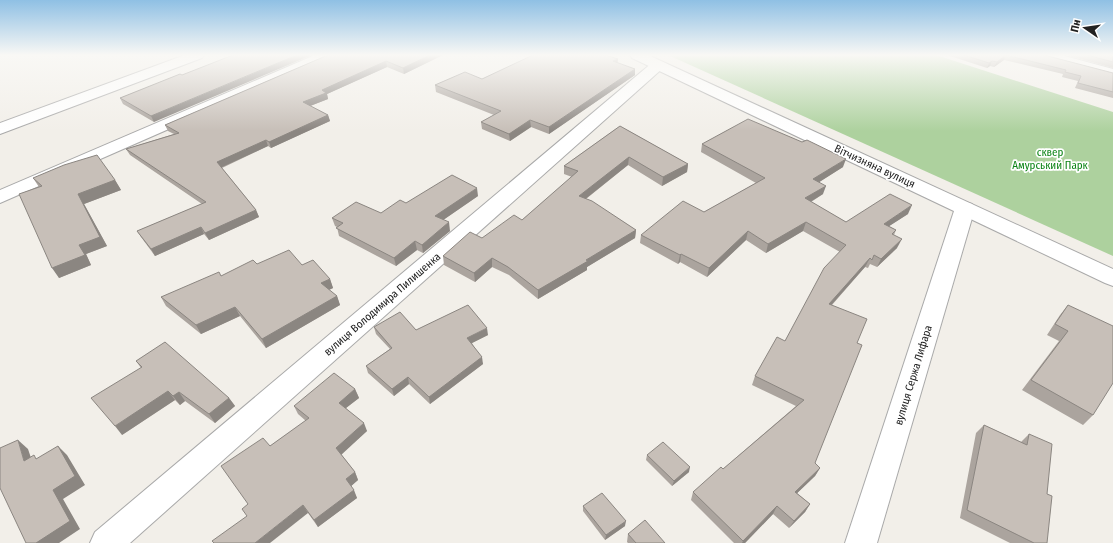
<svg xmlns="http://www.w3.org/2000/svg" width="1113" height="543" font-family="'Fira Sans Condensed',sans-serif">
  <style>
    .forest { fill: #add19e }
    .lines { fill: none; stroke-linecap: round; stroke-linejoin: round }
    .minor-casing { stroke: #a9a9a9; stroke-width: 2 }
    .tertiary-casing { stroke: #a9a9a9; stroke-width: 2 }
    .minor { fill: #fff; fill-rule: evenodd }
    .tertiary { fill: #fff; fill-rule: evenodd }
    .wall { fill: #aba49e }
    .shaded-wall { fill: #8b8681 }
    .building { fill: #c7bfb8; stroke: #8b8681 }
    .labels { text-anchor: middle; stroke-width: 3.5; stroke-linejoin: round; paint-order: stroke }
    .park-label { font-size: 11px; fill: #0c8416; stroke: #fff }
    .street-label { font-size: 11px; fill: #222; stroke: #fff }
  </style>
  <rect width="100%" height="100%" fill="#f2efe9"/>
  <polygon class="forest" points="668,55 936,55 1113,112 1113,256"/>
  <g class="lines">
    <g class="minor-casing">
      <g id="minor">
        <polygon points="185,55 204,55 202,58 0,134 0,123"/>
        <polygon points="315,55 333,55 331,58 0,203 0,190"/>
        <polygon points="1039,55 1061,55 1113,69 1113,77 1041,58"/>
        <polygon points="658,61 663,62 665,65 663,68 130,543 90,543 95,532 653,62"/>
        <polygon points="965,202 972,204 975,208 877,543 845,543 955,208 958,204"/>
      </g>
    </g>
    <g class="tertiary-casing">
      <polygon id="tertiary" points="630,55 648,55 1113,269 1113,286 1105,283 632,58"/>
    </g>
    <use href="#minor" class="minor"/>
    <use href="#tertiary" class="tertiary"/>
  </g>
  <g class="wall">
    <polygon points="328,55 443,55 404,74 387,67 327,94 328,99 310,106 328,115 330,121 271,148 268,146 222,168 256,210 259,217 209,240 204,234 155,256 141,237 137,231 202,204 130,155 126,149 174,134 168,131 165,125"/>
    <polygon points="947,55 1044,55 1113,73 1113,98 1075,88 1078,81 1062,77 1063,74 1004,60 994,67 990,66 987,68"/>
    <polygon points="1066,55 1110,55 1113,56 1113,68"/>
    <polygon points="618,59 617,63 635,75 549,134 531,127 510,141 482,129 481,122 494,115 436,92 435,85 482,79"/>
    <polygon points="182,75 154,122 123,104 120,98"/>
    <polygon points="620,126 688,164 687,172 662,186 628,165 586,199 636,230 635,238 587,267 587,270 538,299 509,275 492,267 475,282 444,265 443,256 522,220 572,177 564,174 564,166"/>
    <polygon points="702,144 843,167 819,182 823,194 811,202 846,222 908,214 889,226 896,230 894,235 897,248 877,267 870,264 868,268 865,267 832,305 857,343 815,463 820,468 815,476 797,493 810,504 805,512 789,528 773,514 745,543 734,543 691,500 693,492 723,469 796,406 752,385 755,376 785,341 840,252 803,231 766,253 746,240 707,277 680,262 678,264 640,243 641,235 704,212 756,183 701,152"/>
    <polygon points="33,178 115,180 121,190 84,204 107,246 86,254 91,265 59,278 39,187"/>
    <polygon points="478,196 443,220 450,231 423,253 417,250 396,266 339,236 337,227 335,226 332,218 381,213 406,203"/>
    <polygon points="257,264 302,265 330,279 333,288 329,290 337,296 340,305 266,348 240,316 201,334 166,306 161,297"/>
    <polygon points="1068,305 1093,415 1083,425 1022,390 1059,341 1047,335 1060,315"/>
    <polygon points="374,327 488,335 472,343 483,364 430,404 409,384 394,396 368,373 366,366 390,349 376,334"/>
    <polygon points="136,361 229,398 235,406 215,423 185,401 180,405 175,400 122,435 141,368"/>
    <polygon points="355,389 359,398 346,408 367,431 341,454 355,472 358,480 351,486 357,498 318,527 308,513 247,516 248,504 270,446 306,421 298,414 294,406"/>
    <polygon points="984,425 1021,442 1029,434 1047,494 1047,543 1010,543 960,518 976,433"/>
    <polygon points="647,455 689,472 672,486 646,460"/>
    <polygon points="583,506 625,526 605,540 583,511"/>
    <polygon points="628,534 665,543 628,543 627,542"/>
  </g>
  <g class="shaded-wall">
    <polygon points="297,55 312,55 154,122 151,116"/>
    <polygon points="430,55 443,55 404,74 403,68"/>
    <polygon points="1006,55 1004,60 994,67 997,62"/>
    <polygon points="618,59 617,65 613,61"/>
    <polygon points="386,61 387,67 327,94 328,99 305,108 303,102 322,90"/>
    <polygon points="992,61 990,66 987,68 989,63"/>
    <polygon points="635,69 635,75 549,134 549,127"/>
    <polygon points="328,115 330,121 271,148 269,142"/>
    <polygon points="530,120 531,127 510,141 509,134"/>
    <polygon points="266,140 268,146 220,168 217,162"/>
    <polygon points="629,157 628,165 579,204 579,196"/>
    <polygon points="846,159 843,167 810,188 813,179"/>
    <polygon points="688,164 687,172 662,186 663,177"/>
    <polygon points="115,180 121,190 84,204 107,246 86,254 91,265 59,278 52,268 79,245 78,194"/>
    <polygon points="826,186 823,194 802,207 805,198"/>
    <polygon points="477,188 478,196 436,225 435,216"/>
    <polygon points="912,205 908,214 880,232 884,224"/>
    <polygon points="256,210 259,217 209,240 205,233"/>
    <polygon points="449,222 450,231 423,253 422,245"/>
    <polygon points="806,222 803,231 766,253 768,244"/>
    <polygon points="201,227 204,234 155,256 151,249"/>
    <polygon points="636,230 635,238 587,267 587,270 538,299 538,290 586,260"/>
    <polygon points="748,231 746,240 707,277 709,268"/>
    <polygon points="902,239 897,248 877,267 881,259"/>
    <polygon points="415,241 417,250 396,266 394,258"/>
    <polygon points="681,254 680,262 678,264 680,255"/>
    <polygon points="492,258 492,267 475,282 474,273"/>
    <polygon points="870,258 865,267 825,312 829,304"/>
    <polygon points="330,279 333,288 324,292 321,283"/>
    <polygon points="337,296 340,305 266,348 262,339"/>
    <polygon points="235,307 240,316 201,334 196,325"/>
    <polygon points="487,328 488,335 468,345 467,338"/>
    <polygon points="482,357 483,364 430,404 429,397"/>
    <polygon points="408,377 409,384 394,396 392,389"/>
    <polygon points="355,389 359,398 342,411 339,403"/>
    <polygon points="168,391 175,400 122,435 115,426"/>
    <polygon points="179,392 185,401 180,405 173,396"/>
    <polygon points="229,398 235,406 215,423 209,414"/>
    <polygon points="364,423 367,431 340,456 336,448"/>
    <polygon points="18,440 28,449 35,470 24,461"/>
    <polygon points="58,446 67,455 85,485 63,499 80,529 59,543 36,543 53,490"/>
    <polygon points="690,467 689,472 672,486 674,481"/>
    <polygon points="820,468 815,476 790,500 795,492"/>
    <polygon points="355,472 358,480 350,487 346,479"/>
    <polygon points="354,490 357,498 318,527 314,520"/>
    <polygon points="810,504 805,512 789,528 794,521"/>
    <polygon points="303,505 308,513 270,543 255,543"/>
    <polygon points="777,506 773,514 745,543 742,543 743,541"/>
    <polygon points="626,521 625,526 605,540 606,535"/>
  </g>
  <g class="building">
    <polygon points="233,55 297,55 151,116 120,98 180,74 182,75"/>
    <polygon points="328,55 430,55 403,68 386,61 322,90 326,93 303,102 328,115 269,142 266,140 217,162 256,210 205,233 201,227 151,249 137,231 206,202 126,149 179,133 165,125"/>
    <polygon points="533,55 606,55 618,59 613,61 635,69 549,127 530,120 509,134 481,122 501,111 435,85 465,72 482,79"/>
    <polygon points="964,55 1044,55 1113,73 1113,92 1078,83 1081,76 1065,72 1066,70 1006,55 997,62 992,61 989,63"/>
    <polygon points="1087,55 1110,55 1113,56 1113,62"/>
    <polygon points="748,119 802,142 807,140 846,159 813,179 826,186 805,198 846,222 890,194 912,205 884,224 896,230 892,234 902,239 881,259 874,255 872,260 870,258 829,304 867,319 857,343 862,345 815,463 820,468 795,492 810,504 794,521 777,506 743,541 693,492 721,467 723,469 804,400 755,376 777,337 785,341 824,268 846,245 806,222 768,244 748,231 709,268 681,254 680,255 641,235 683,201 704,212 765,178 702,144"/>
    <polygon points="620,126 688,164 663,177 629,157 579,196 592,201 636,230 586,260 588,261 538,290 508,267 492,258 474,273 443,256 470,232 482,238 514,215 522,220 578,171 564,166"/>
    <polygon points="97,155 115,180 78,194 100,237 79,245 85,255 52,268 19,194 42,186 33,178 64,165"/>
    <polygon points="452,175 477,188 435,216 449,222 422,245 415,241 394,258 336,228 343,223 332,218 356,202 381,213 400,200 406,203"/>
    <polygon points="289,250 302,265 313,260 330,279 321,283 337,296 262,339 235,307 196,325 161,297 219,272 221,276 253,260 257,264"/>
    <polygon points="468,305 487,328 467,338 482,357 429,397 408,377 392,389 366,366 392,348 374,327 400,312 416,330"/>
    <polygon points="1068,305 1113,326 1113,383 1093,415 1031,380 1068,331 1055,324"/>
    <polygon points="165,342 229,398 209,414 179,392 173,396 168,391 115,426 91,398 142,367 136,361"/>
    <polygon points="334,373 355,389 339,403 364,423 336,448 355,472 346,479 354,490 314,520 303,505 255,543 214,543 212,541 247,516 242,509 248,504 221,466 263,438 270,446 309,418 294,406"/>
    <polygon points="984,425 1027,445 1029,434 1052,444 1047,494 1052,496 1047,543 1034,543 967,510"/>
    <polygon points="18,440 24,461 34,455 36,459 58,446 75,476 53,490 70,521 36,543 26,543 0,488 0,448"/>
    <polygon points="663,442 690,467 674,481 647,455"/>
    <polygon points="602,493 626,521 606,535 583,506"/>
    <polygon points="645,520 665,543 636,543 628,534"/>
  </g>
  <linearGradient id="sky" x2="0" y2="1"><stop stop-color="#8fc0e4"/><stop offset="0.42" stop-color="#f9f8f5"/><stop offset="1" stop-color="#f9f8f5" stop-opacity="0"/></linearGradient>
  <rect width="1113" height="131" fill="url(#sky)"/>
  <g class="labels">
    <g class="park-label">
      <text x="1050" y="156">сквер<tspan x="1050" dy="13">Амурський Парк</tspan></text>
    </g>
    <g class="street-label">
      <text transform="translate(875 166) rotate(25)" y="4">Вітчизняна вулиця</text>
      <text transform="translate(382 304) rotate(-41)" y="4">вулиця Володимира Пилишенка</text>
      <text transform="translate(913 375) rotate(-73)" y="4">вулиця Сержа Лифара</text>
    </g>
  </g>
  <g transform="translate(1085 28) rotate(283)" stroke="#ffffff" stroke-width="3" paint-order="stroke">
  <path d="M0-3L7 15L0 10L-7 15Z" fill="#222222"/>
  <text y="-6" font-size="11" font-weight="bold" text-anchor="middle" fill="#222222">Пн</text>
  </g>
</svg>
